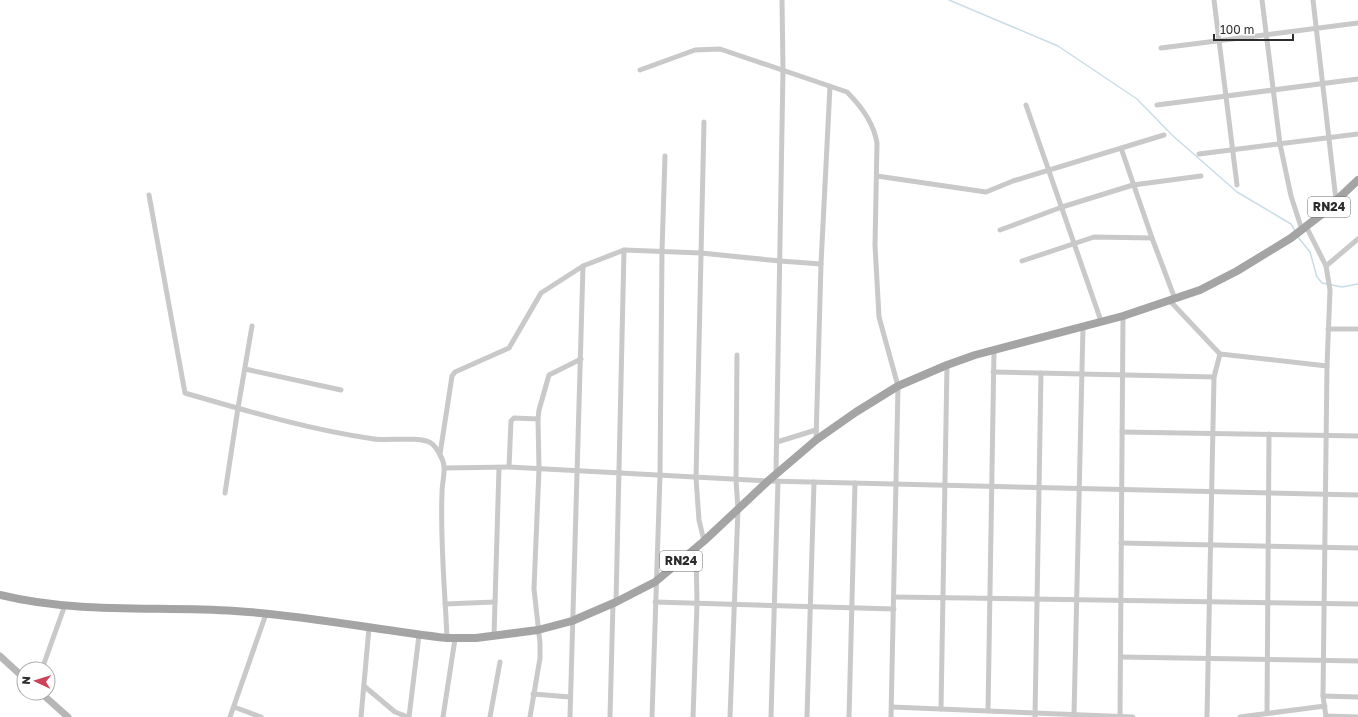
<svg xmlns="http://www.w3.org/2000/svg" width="1358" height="717" font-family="'Golos Text',sans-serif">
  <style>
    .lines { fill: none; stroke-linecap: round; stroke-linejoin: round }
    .stream { stroke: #c8dde6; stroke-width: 1.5 }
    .street { stroke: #c9c9c9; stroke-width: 5 }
    .secondary { stroke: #b6b6b6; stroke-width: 7 }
    .primary { stroke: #a4a4a4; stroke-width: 8 }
    .labels { text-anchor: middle; stroke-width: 4; stroke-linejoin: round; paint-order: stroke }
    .shield { fill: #fff; stroke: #6b6b6b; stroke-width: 1 }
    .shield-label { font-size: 12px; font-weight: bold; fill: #2c2c2c }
  </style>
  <rect width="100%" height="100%" fill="#fff"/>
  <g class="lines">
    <g class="stream">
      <polyline points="949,0 1058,46 1137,99 1172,135 1237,192 1291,224 1296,232"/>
      <polyline points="1298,237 1310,252 1317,277 1322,283 1342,287 1358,284"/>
    </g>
    <g class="street">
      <polyline points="1214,0 1237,185"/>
      <polyline points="1262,0 1280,144 1291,196 1302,230"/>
      <polyline points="1313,0 1336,200"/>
      <polyline points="1161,48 1358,23"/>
      <path d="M 640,70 L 695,50 L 720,49 L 847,92 C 861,106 874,124 877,143 L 875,245 L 879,317 L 898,386 L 891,717"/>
      <polyline points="1026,105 1101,321"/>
      <polyline points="1157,105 1358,79"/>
      <polyline points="704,122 696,478 699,520 704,541"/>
      <polyline points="1121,148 1152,238 1175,299"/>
      <polyline points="1199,154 1358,134"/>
      <polyline points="877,176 986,192 1013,181 1164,135"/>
      <path d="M 149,195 L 185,393 C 247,411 310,430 374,439 C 389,441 419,436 431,443 C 434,445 438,451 440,455 C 448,467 442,479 442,493 C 440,541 445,590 447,638"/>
      <polyline points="1306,226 1326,266 1330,290 1327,366 1323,696 1326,717"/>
      <polyline points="1000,230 1062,207 1133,185 1201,176"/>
      <polyline points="1022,261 1094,237 1152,238"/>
      <polyline points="1326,266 1358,239"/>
      <polyline points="1170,301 1220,354 1327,366"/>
      <polyline points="1328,329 1358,329"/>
      <polyline points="245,369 341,390"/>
      <polyline points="993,372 1214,377"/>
      <polyline points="1122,432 1358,436"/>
      <polyline points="816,440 821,264 830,86"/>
      <polyline points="777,442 816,430"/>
      <polyline points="440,454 452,376 455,372 509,348 541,293 583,266 624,250 701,253 780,261 821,264"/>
      <polyline points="509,467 511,421 514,418 538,419"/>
      <polyline points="445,468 509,467 768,481 1358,495"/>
      <polyline points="776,473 783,70 782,0"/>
      <polyline points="225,493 238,408 252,326"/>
      <polyline points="1121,543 1358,548"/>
      <polyline points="894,597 1358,604"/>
      <polyline points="616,602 624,250"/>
      <polyline points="655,602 894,609"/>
      <polyline points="445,604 495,602"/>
      <polyline points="494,636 499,468"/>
      <polyline points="1121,657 1358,661"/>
      <polyline points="42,669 65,605"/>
      <polyline points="364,686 395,712 408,717"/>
      <polyline points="533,694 570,697"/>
      <polyline points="1323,696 1358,697"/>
      <polyline points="234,707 261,717"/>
      <polyline points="892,707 1133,717"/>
      <polyline points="941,709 947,365"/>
      <polyline points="988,711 994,350"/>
      <polyline points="1267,713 1269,434"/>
      <polyline points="1074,715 1083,326"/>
      <polyline points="1120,716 1123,316"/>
      <polyline points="1326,716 1358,717"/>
      <polyline points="230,717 266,614"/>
      <polyline points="361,717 369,628"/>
      <polyline points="409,717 419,635"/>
      <polyline points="443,717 455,639"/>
      <polyline points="490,717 500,662"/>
      <polyline points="530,717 540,658 540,643 534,589 539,469 538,419 539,410 549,375 581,359"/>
      <polyline points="570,717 583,266"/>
      <polyline points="610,717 613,603"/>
      <polyline points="652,717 660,475 662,251 665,156"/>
      <polyline points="693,717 697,604 696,548"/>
      <polyline points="730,717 738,509 736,480 737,355"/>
      <polyline points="771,717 778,481"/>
      <polyline points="807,717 814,482"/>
      <polyline points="849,717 855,483"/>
      <polyline points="1035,717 1041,373"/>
      <polyline points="1207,717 1214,377 1220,354"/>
      <polyline points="1240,717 1325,706"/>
    </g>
    <g class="secondary">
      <polyline points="0,656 24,678"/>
      <polyline points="41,693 68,717"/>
    </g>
    <path class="primary" d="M 0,595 C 77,614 156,606 235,611 C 306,615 376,630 447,638 L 476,638 L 538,630 L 572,621 L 616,602 L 655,582 L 704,541 L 768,481 L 816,440 L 856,412 L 898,386 L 947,365 L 975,355 L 1123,316 L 1200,290 L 1237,271 L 1291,238 L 1322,214 L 1358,180"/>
  </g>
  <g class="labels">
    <g class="shield">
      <rect x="1308" y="197" width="42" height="20" rx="3"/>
      <rect x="660" y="551" width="42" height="20" rx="3"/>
    </g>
    <g class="shield-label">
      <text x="1329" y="211">RN24</text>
      <text x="681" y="565">RN24</text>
    </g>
  </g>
  <g transform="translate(36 681) rotate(274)"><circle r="19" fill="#ffffff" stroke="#ababab"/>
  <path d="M0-3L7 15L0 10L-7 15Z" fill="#cf4158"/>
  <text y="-6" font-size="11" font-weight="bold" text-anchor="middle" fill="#2c2c2c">N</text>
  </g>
  <path d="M1214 34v6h79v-6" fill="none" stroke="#2c2c2c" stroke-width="2"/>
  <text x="1220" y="34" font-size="12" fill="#2c2c2c" stroke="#ffffff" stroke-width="3" paint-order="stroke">100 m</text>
</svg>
